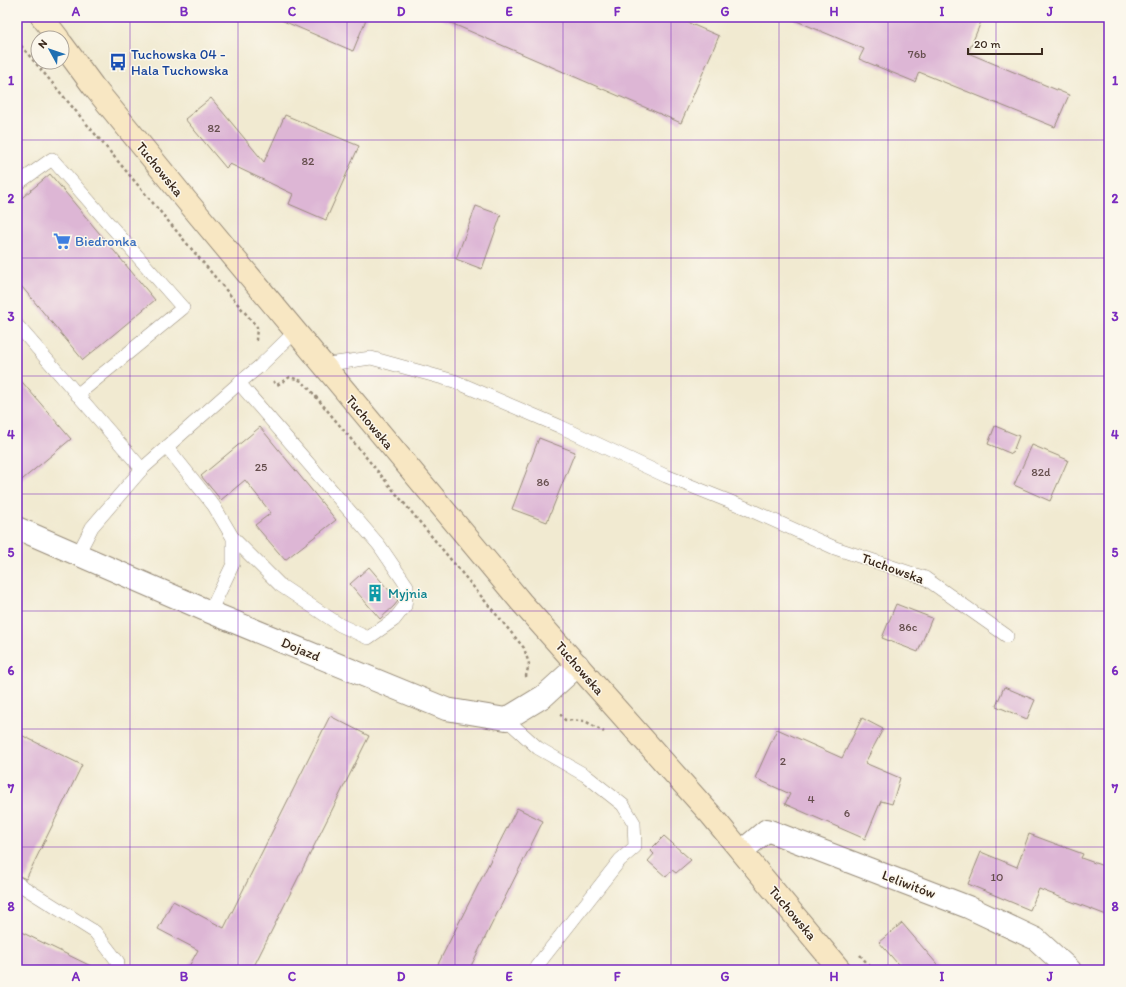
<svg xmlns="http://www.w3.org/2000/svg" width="1126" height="987" font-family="Itim,sans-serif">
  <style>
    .building { fill: #ddb6d5 }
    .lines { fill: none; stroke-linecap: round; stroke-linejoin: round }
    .lane-casing { stroke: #968a78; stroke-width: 14 }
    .street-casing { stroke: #968a78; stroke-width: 24 }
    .secondary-casing { stroke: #968a78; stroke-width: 24 }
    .path { stroke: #968a78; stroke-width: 2.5; stroke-dasharray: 3 3; stroke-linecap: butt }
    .lane { stroke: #fff; stroke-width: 13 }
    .street { stroke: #fff; stroke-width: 22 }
    .secondary { stroke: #f8e7c3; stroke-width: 22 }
    .grid { fill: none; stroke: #7b2cbf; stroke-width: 1; stroke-opacity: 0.55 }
    .labels { text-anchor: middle; stroke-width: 3; stroke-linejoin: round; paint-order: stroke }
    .number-label { font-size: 12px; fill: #644d4c }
    .transit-label { font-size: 14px; fill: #164399; stroke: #fbf7ec; text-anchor: start }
    .street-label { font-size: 14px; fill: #3b2a1e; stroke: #fbf7ec }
    .shop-label { font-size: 14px; fill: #366cbe; stroke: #fbf7ec; text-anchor: start }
    .culture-label { font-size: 14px; fill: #0d838f; stroke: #fbf7ec; text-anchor: start }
    .neatline { fill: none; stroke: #7b2cbf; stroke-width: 1.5 }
    .grid-label { font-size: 13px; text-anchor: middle; font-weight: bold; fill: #7b2cbf }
  </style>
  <rect width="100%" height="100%" fill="#fbf7ec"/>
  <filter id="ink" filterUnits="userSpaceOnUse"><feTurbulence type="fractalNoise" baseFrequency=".025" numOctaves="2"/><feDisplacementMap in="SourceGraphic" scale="8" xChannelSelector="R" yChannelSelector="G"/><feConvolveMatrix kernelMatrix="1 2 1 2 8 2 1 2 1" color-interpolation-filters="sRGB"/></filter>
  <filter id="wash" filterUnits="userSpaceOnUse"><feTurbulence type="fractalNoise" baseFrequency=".012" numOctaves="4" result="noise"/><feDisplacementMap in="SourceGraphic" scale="16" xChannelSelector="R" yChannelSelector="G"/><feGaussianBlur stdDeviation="0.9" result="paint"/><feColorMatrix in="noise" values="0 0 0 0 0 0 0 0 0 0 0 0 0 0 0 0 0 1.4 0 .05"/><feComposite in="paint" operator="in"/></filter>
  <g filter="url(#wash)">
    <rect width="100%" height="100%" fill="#f1ead1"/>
    <g id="blocks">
      <g class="building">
        <polygon points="274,17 367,17 353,51"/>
        <polygon points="437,17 675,17 719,36 681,123"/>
        <polygon points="787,17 983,17 968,53 1069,95 1055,127 919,72 915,82 859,59 864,49"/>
        <polygon points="211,98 264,162 285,115 359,146 326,220 289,204 293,194 230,164 226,168 185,119"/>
        <polygon points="50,174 155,300 83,360 17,281 17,202"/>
        <polygon points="476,206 501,215 482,269 456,259"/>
        <polygon points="17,376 71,439 17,484"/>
        <polygon points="995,426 1019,436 1012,454 988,444"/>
        <polygon points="260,427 336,520 285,560 255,525 271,513 245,480 221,500 201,476"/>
        <polygon points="539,438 575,452 547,522 512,509"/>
        <polygon points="1032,445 1068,460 1050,501 1014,485"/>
        <polygon points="369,567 398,601 394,606 380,619 350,584"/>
        <polygon points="896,604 932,618 918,652 882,638"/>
        <polygon points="1004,687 1035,700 1027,719 996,706"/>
        <polygon points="330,716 369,736 252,970 187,970 198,950 158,929 173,901 224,928"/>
        <polygon points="862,718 883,729 865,763 900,778 892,804 881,801 865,839 785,804 790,794 755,778 777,729 842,758"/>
        <polygon points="17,733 82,765 26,879 17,875"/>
        <polygon points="517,808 543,821 469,970 435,970"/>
        <polygon points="1029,834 1083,854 1081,858 1109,868 1109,916 1039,889 1030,910 968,884 981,852 1017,867"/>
        <polygon points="664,836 691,860 676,873 672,870 666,877 648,861 654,854 650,850"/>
        <polygon points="902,923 942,970 903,970 879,942"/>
        <polygon points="17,930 99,970 17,970"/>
      </g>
    </g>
  </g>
  <g filter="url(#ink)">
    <use href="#blocks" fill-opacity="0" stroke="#968a78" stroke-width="1"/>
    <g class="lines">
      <g class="lane-casing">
        <g id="lane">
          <polyline points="17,184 52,159 183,308 77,395"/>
          <polyline points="17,325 142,469"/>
          <polyline points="322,365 371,358 454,381 559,426 666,476 746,508 835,548 925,578 1007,636"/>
          <polyline points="167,447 214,506 233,538 233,564 210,612"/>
          <polyline points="233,538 280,585 340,625 368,638 394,620 405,606 407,586 379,545 239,383"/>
          <polyline points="78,554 92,527 142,469 239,383 260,366 295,332"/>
          <polyline points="506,719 538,748 585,775 623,805 634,823 635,847 620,860 536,967 537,970"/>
          <polyline points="17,883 95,932 118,962 115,970"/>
        </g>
      </g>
      <g class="street-casing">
        <g id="street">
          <polyline points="17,528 210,612 446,709 506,719 544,696 578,665"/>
          <polyline points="742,851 767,830 968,907 1036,939 1070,970"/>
        </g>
      </g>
      <g class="secondary-casing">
        <g id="secondary">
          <polyline points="42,17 58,38"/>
          <polyline points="62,44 93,86 186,200 521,602 711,815 840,970"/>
        </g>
      </g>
      <g class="path">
        <polyline points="17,41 257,327 256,340 254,342"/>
        <polyline points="273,381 277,385 290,377 302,381 312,392 524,648 529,664 526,676 527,678"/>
        <polyline points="560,714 565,720 585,721 604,732"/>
        <polyline points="860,955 873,970"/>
      </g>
      <use href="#lane" class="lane"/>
      <use href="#street" class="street"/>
      <use href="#secondary" class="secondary"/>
    </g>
  </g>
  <path class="grid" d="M 130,17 L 130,970M 238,17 L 238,970M 347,17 L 347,970M 455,17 L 455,970M 563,17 L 563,970M 671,17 L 671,970M 779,17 L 779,970M 888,17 L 888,970M 996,17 L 996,970M 17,140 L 1109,140M 17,258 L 1109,258M 17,376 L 1109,376M 17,494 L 1109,494M 17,611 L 1109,611M 17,729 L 1109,729M 17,847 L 1109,847"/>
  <defs>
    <g id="bus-bare" transform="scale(1.38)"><path d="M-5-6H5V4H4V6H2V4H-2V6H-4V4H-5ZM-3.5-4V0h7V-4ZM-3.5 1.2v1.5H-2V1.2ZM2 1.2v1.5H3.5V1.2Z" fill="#1a4fb4" stroke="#fbf7ec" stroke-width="2.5" paint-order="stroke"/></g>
    <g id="supermarket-bare" transform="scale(1.38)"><path d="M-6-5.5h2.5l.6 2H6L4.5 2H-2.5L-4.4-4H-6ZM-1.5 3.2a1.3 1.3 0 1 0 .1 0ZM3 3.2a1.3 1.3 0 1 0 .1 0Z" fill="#3f7fe0" stroke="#fbf7ec" stroke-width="2.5" paint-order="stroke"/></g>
    <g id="building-bare" transform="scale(1.38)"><path d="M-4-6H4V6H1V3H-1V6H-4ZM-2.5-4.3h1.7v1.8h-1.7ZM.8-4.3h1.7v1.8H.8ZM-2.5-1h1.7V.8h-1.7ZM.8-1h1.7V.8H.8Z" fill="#0f9aa8" stroke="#fbf7ec" stroke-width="2.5" paint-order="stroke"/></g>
  </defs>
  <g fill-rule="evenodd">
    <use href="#bus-bare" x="118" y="62"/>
    <use href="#supermarket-bare" x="62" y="241"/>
    <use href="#building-bare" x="375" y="593"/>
  </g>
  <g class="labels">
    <g class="number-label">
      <text x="917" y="58">76b</text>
      <text x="214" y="132">82</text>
      <text x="308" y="165">82</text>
      <text x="261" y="471">25</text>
      <text x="1041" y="476">82d</text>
      <text x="543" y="486">86</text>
      <text x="908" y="631">86c</text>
      <text x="783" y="765">2</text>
      <text x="811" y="803">4</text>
      <text x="847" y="817">6</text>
      <text x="997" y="881">10</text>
    </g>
    <g class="transit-label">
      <text x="131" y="59">Tuchowska 04 -<tspan x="131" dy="16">Hala Tuchowska</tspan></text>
    </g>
    <g class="street-label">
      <text transform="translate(160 169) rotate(51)" y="5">Tuchowska</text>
      <text transform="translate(370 422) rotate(50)" y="5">Tuchowska</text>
      <text transform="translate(893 568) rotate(20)" y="5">Tuchowska</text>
      <text transform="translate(301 649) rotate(23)" y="5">Dojazd</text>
      <text transform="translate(580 668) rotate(49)" y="5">Tuchowska</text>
      <text transform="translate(909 884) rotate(21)" y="5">Leliwitów</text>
      <text transform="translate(793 913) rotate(50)" y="5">Tuchowska</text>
    </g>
    <g class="shop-label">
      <text x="75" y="246">Biedronka</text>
    </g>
    <g class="culture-label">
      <text x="388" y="598">Myjnia</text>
    </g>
  </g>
  <rect width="1126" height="987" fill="none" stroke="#fbf7ec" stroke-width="44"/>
  <g transform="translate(50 50) rotate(310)"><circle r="19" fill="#fbf7ec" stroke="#aea59a"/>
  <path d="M0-3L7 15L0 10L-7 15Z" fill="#1f6fb2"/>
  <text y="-6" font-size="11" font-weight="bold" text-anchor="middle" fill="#3b2a1e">N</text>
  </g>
  <path d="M968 48v6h74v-6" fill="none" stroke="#3b2a1e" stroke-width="2"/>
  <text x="974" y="48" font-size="12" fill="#3b2a1e" stroke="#fbf7ec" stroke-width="3" paint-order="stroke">20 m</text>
  <rect x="22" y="22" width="1082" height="943" class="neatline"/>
  <g class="grid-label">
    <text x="76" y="16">A</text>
    <text x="184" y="16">B</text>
    <text x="292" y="16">C</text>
    <text x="401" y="16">D</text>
    <text x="509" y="16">E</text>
    <text x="617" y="16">F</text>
    <text x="725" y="16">G</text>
    <text x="834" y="16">H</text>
    <text x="942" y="16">I</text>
    <text x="1050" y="16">J</text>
    <text x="11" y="85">1</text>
    <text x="1115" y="85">1</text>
    <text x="11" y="203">2</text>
    <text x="1115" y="203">2</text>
    <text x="11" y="321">3</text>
    <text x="1115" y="321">3</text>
    <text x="11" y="439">4</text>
    <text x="1115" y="439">4</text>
    <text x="11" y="557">5</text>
    <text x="1115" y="557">5</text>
    <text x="11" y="675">6</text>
    <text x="1115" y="675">6</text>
    <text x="11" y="793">7</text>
    <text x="1115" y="793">7</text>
    <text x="11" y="911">8</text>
    <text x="1115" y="911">8</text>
    <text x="76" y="981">A</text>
    <text x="184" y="981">B</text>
    <text x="292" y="981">C</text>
    <text x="401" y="981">D</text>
    <text x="509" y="981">E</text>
    <text x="617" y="981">F</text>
    <text x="725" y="981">G</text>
    <text x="834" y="981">H</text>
    <text x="942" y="981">I</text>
    <text x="1050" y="981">J</text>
  </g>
</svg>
